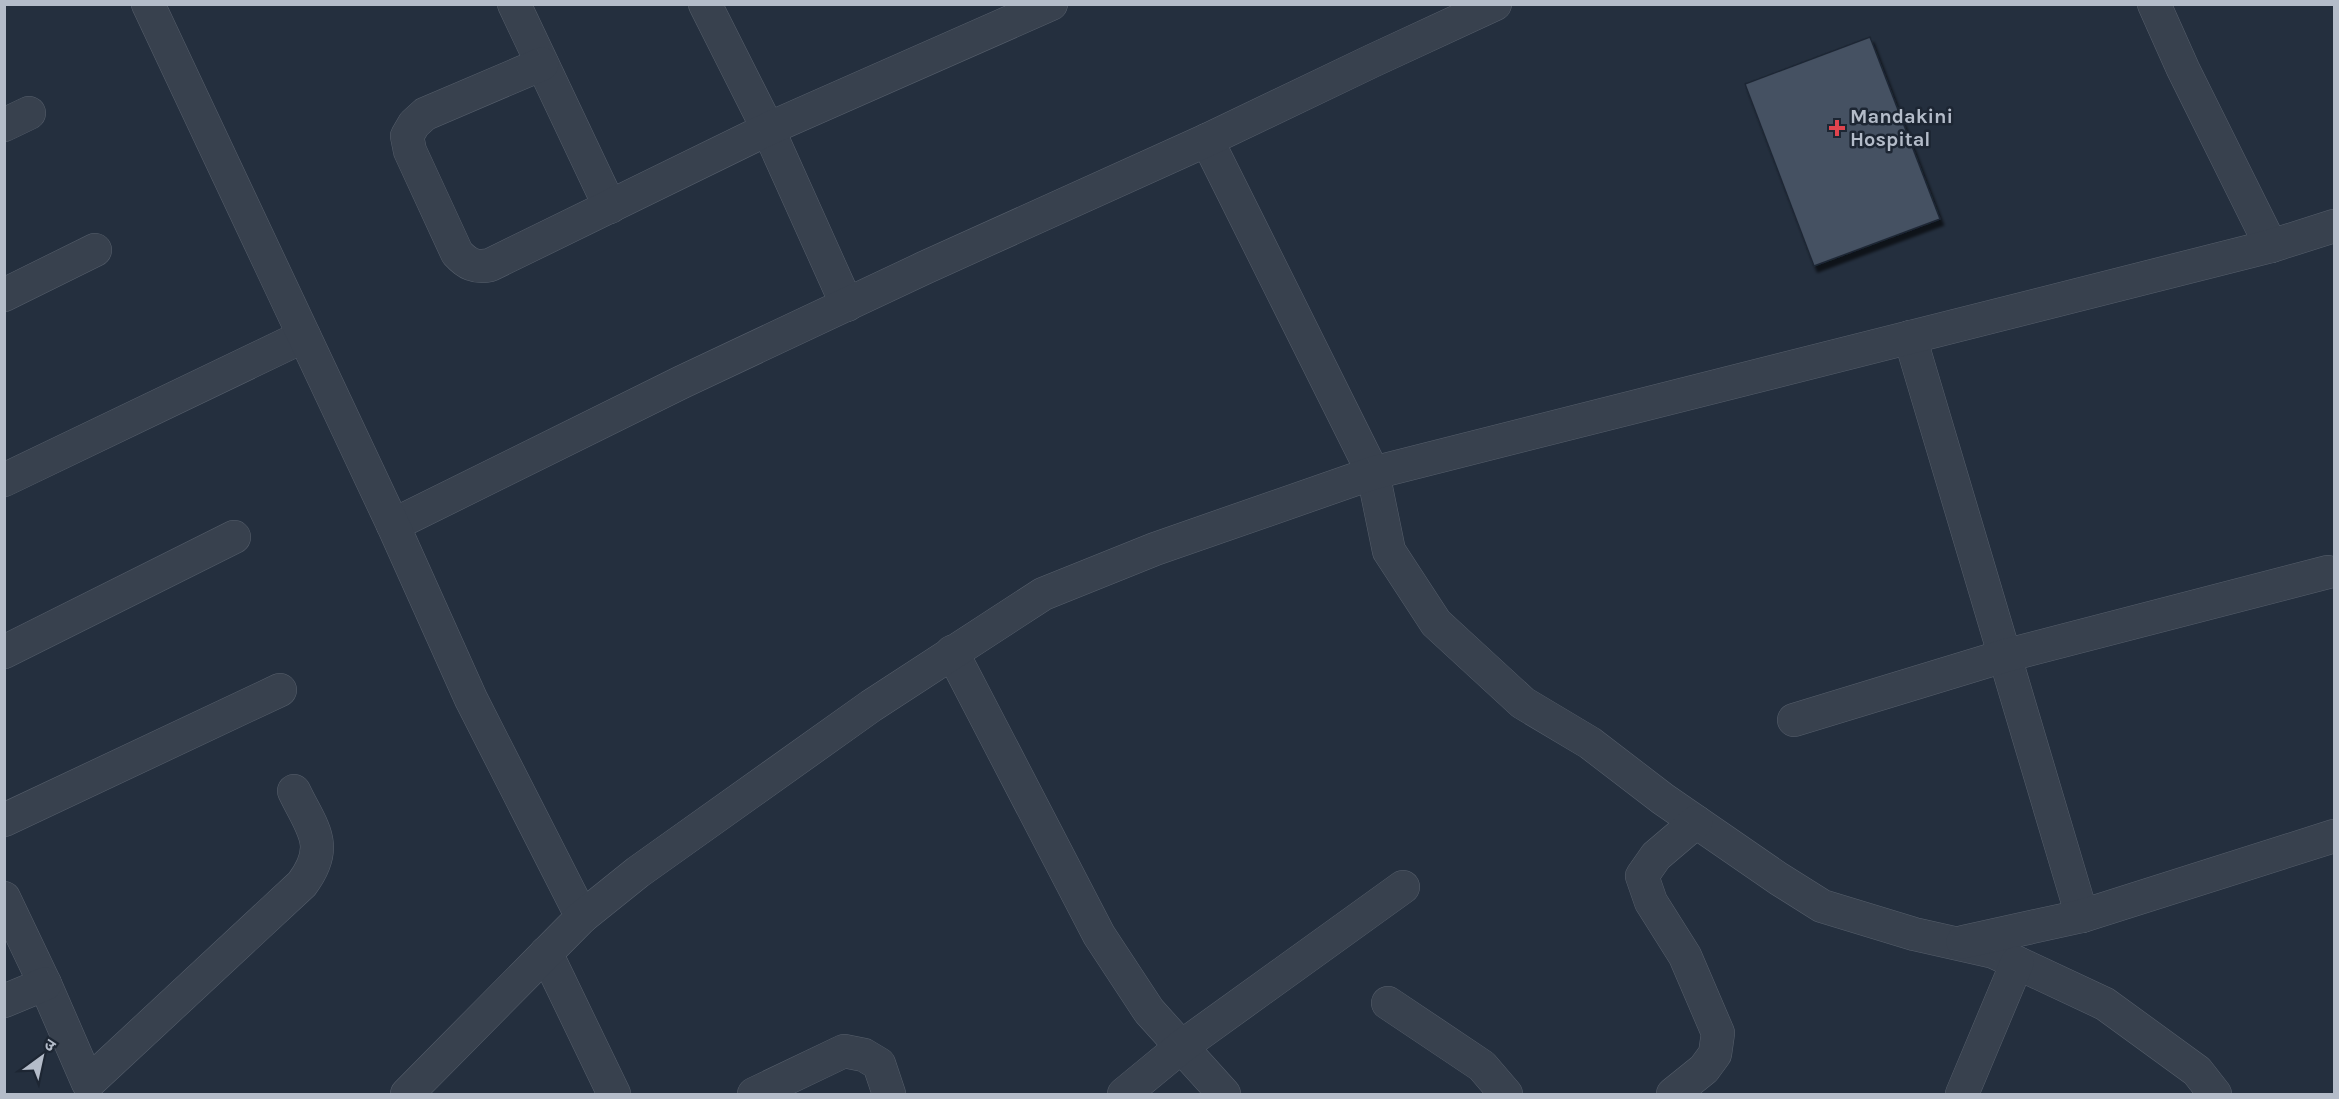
<svg xmlns="http://www.w3.org/2000/svg" width="2339" height="1099" font-family="Karla,'Noto Sans Devanagari',sans-serif">
  <style>
    .building { fill: #455162; stroke: #1f2835; stroke-width: 1.5; filter: url(#shadow) }
    .lines { fill: none; stroke-linecap: round; stroke-linejoin: round }
    .minor-casing { stroke: #565f6c; stroke-width: 34 }
    .tertiary-casing { stroke: #565f6c; stroke-width: 34 }
    .minor { stroke: #38414e; stroke-width: 33 }
    .tertiary { stroke: #38414e; stroke-width: 33 }
    .health-dot { fill: #e0444e; stroke: #1d2633; stroke-width: 2 }
    .labels { text-anchor: middle; stroke-width: 5; stroke-linejoin: round; paint-order: stroke }
    .poi-label { font-size: 20px; font-weight: bold; fill: #b4bcc9; stroke: #1d2633; text-anchor: start }
  </style>
  <defs>
    <filter id="shadow"><feDropShadow dx="3.5" dy="6" stdDeviation="1.5" flood-color="#0009"/></filter>
  </defs>
  <rect width="100%" height="100%" fill="#242f3e"/>
  <polygon class="building" points="1870,37 1940,219 1814,266 1745,84"/>
  <g class="lines">
    <g class="minor-casing">
      <g id="minor">
        <polyline points="514,4 610,207"/>
        <polyline points="705,4 768,129 847,305"/>
        <path d="M 542,64 L 425,114 L 414,124 L 407,136 L 410,151 L 457,253 C 467,264 475,268 490,265 L 768,129 L 1051,4"/>
        <polyline points="4,125 29,113"/>
        <polyline points="1207,140 1373,473 1389,551 1436,623 1523,703 1590,743 1663,799 1779,879 1822,906 1914,934 1994,952 2105,1004 2197,1071 2215,1094"/>
        <polyline points="4,295 95,250"/>
        <polyline points="1910,337 2082,916"/>
        <polyline points="4,480 304,336"/>
        <polyline points="393,525 682,382 924,268 1207,140 1372,61 1495,4"/>
        <polyline points="4,652 234,537"/>
        <polyline points="952,652 1099,935 1149,1011 1224,1094"/>
        <polyline points="1794,720 2004,656 2328,572"/>
        <polyline points="4,820 280,690"/>
        <path d="M 4,898 L 45,984 L 88,1083 L 302,884 C 331,845 312,829 294,791"/>
        <polyline points="1963,942 2082,916 2334,836"/>
        <polyline points="546,953 614,1094"/>
        <polyline points="4,1001 45,984"/>
        <polyline points="1388,1003 1482,1066 1506,1094"/>
        <polyline points="754,1094 844,1051 864,1055 879,1064 889,1094"/>
        <polyline points="1124,1094 1181,1047 1403,887"/>
        <polyline points="1673,1094 1704,1069 1715,1054 1718,1033 1685,956 1651,902 1642,876 1656,856 1696,822"/>
        <polyline points="1962,1094 2017,963"/>
      </g>
    </g>
    <g class="tertiary-casing">
      <g id="tertiary">
        <polyline points="148,4 393,525 471,699 582,917"/>
        <polyline points="2154,4 2183,69 2271,246"/>
        <polyline points="407,1094 582,917 638,872 871,706 1043,594 1155,549 1373,473 2271,246 2334,226"/>
      </g>
    </g>
    <use href="#minor" class="minor"/>
    <use href="#tertiary" class="tertiary"/>
  </g>
  <path class="health-dot" d="M1834 119h6v6h6v6h-6v6h-6v-6h-6v-6h6z"/>
  <g class="labels">
    <g class="poi-label">
      <text x="1850" y="123">Mandakini<tspan x="1850" dy="23">Hospital</tspan></text>
    </g>
  </g>
  <rect width="2339" height="1099" fill="none" stroke="#b4bcc9" stroke-width="12"/>
  <g transform="translate(42 1057) rotate(33)" stroke="#1d2633" stroke-width="4.5" paint-order="stroke">
  <path d="M0-4.5L10 22L0 15L-10 22Z" fill="#b4bcc9"/>
  <text y="-9" font-size="16" font-weight="bold" text-anchor="middle" fill="#b4bcc9">उ</text>
  </g>
</svg>
